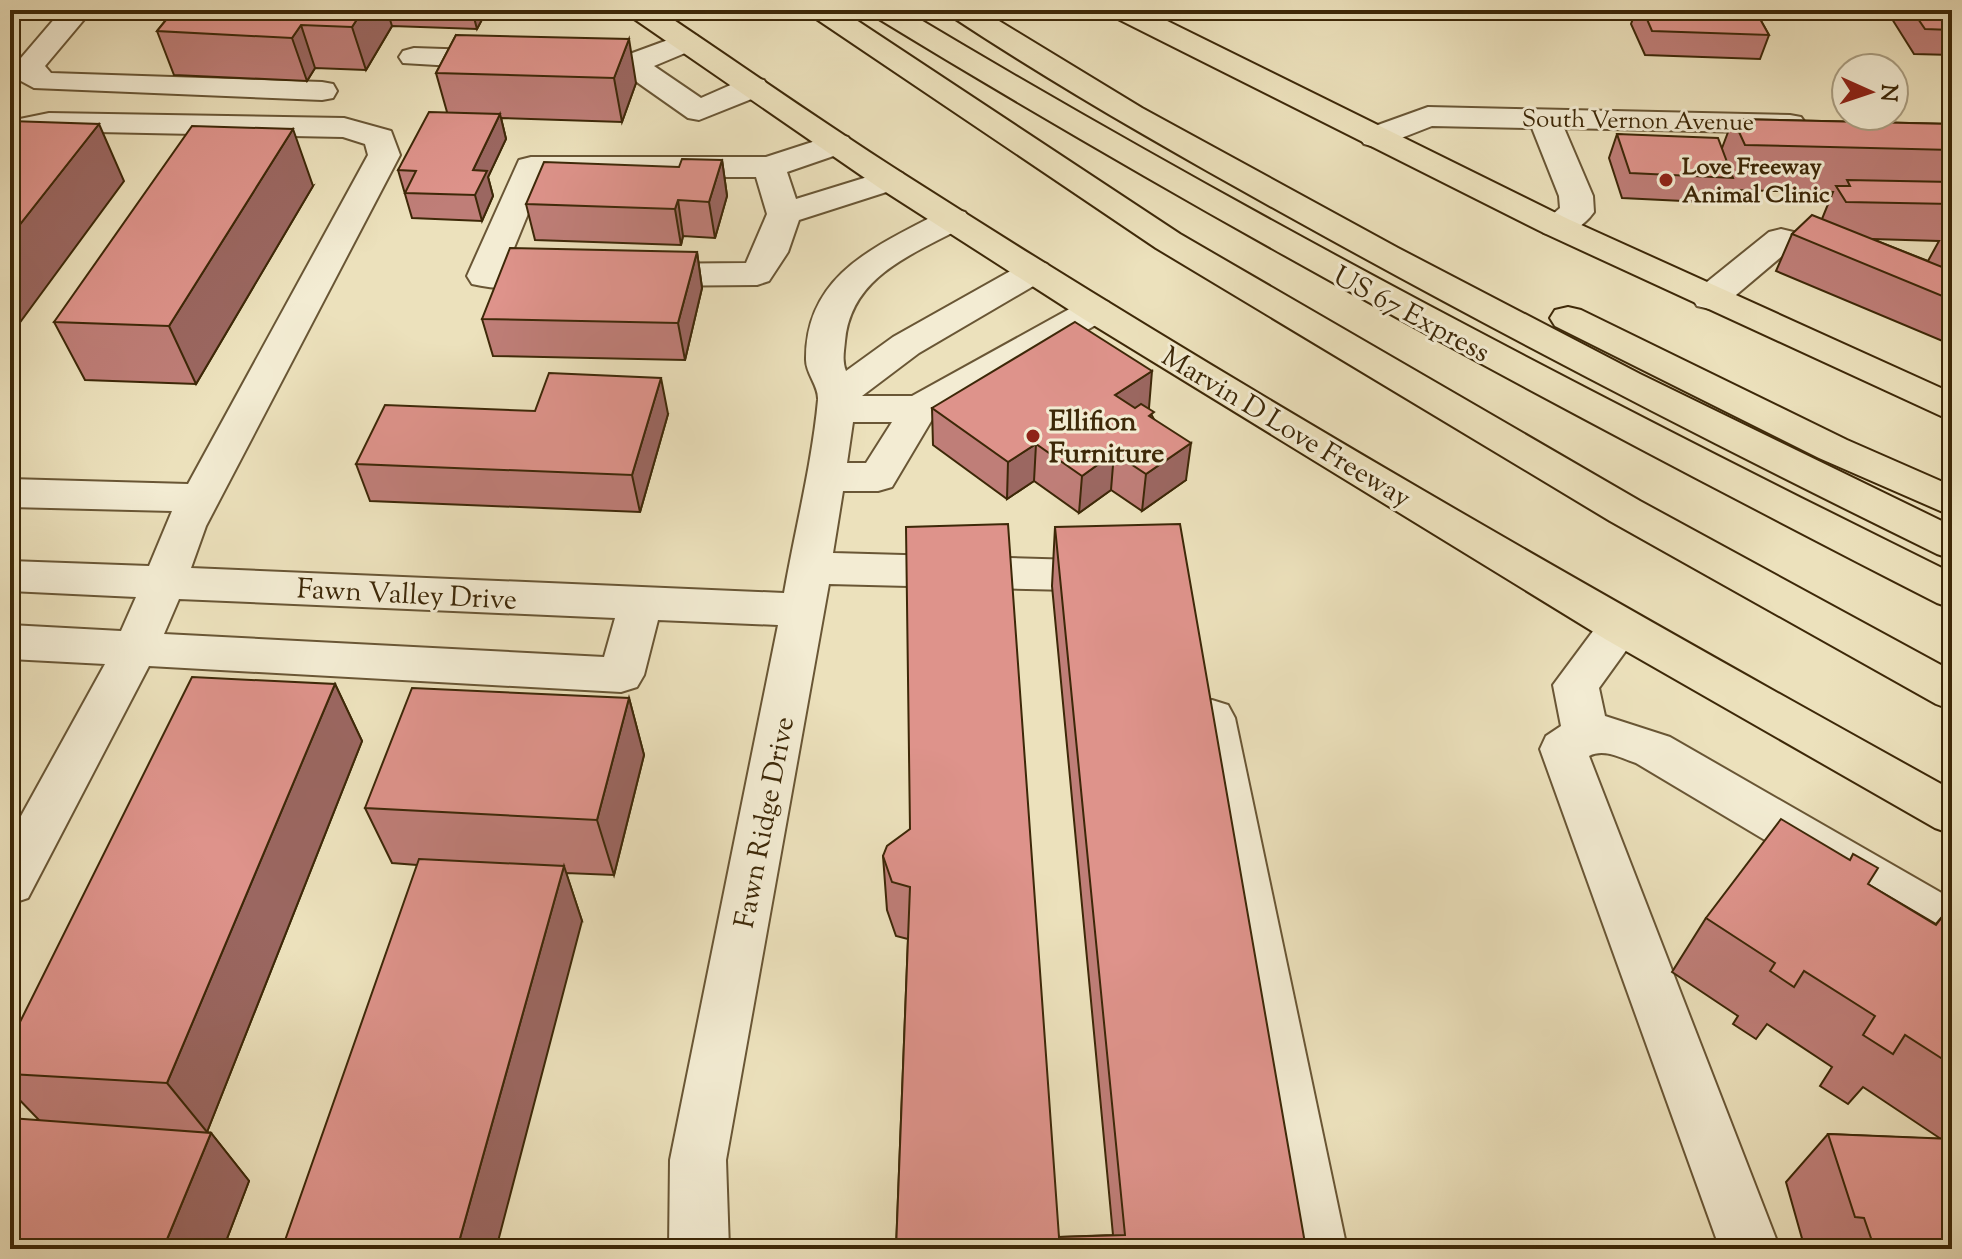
<svg xmlns="http://www.w3.org/2000/svg" width="1962" height="1259" font-family="'Sorts Mill Goudy',serif">
  <style>
    .lines { fill: none; stroke-linecap: round; stroke-linejoin: round }
    .minor-casing { stroke: #695635; stroke-width: 4 }
    .major-casing { stroke: #3d2808; stroke-width: 4 }
    .highway-casing { stroke: #3d2808; stroke-width: 4 }
    .minor { fill: #f3ecd3; fill-rule: evenodd }
    .major { fill: #ece1bc; fill-rule: evenodd }
    .highway { fill: #ece1bc; fill-rule: evenodd }
    .wall { fill: #bf7e78; stroke: #3d2808; stroke-width: 2; fill-rule: evenodd }
    .shaded-wall { fill: #9b6761; stroke: #3d2808; stroke-width: 2 }
    .building { fill: #de938b; stroke: #3d2808; stroke-width: 2 }
    .poi-dot { fill: #8f2418; stroke: #f3ecd3; stroke-width: 3 }
    .labels { text-anchor: middle; stroke-width: 6; stroke-linejoin: round; paint-order: stroke }
    .far-street-label { font-size: 24px; fill: #3d2808; stroke: #f3ecd3 }
    .far-poi-label { font-size: 24px; font-weight: bold; fill: #3d2808; stroke: #f3ecd3; text-anchor: start }
    .street-label { font-size: 28px; fill: #3d2808; stroke: #f3ecd3 }
    .poi-label { font-size: 28px; font-weight: bold; fill: #3d2808; stroke: #f3ecd3; text-anchor: start }
  </style>
  <rect width="100%" height="100%" fill="#ece1bc"/>
  <filter id="stains"><feTurbulence type="fractalNoise" baseFrequency=".0025" numOctaves="4"/><feColorMatrix values="0 0 0 0 .2 0 0 0 0 .09 0 0 0 0 .02 0 0 0 .5 -.17"/></filter>
  <radialGradient id="worn" r=".72"><stop offset=".6" stop-color="#630" stop-opacity="0"/><stop offset="1" stop-color="#630" stop-opacity=".3"/></radialGradient>
  <g class="lines">
    <g class="minor-casing">
      <g id="minor">
        <polygon points="62,10 92,10 45,66 51,73 322,82 333,84 337,91 333,98 322,100 34,88 21,81 15,65"/>
        <polygon points="687,33 697,36 702,42 697,48 654,66 701,98 742,80 753,78 764,80 768,87 764,94 699,120 688,118 624,73 562,68 558,62 562,56 573,53 627,55"/>
        <polygon points="414,48 504,51 515,54 519,60 515,66 504,69 403,63 399,57 403,51"/>
        <path d="M 1428,107 L 1790,115 L 1801,117 L 1806,124 L 1801,131 L 1790,133 L 1564,128 L 1593,196 L 1594,212 C 1582,229 1563,238 1544,233 L 1539,226 L 1560,208 L 1559,196 L 1532,128 L 1432,126 L 1386,144 L 1375,147 L 1364,144 L 1359,137 L 1364,130 Z"/>
        <path d="M 49,113 L 344,118 L 391,131 L 400,155 L 206,526 L 191,568 L 784,593 C 795,530 812,464 818,400 C 819,386 806,374 806,360 C 805,274 877,246 941,212 L 953,209 L 965,212 L 970,219 L 965,226 C 914,254 851,275 845,341 C 844,352 842,361 846,371 L 893,337 L 1023,264 L 1035,260 L 1047,264 L 1053,271 L 1047,278 L 919,353 L 862,396 L 912,396 L 1082,302 L 1095,299 L 1108,302 L 1113,310 L 1108,318 L 933,418 L 892,487 L 878,491 L 843,491 L 833,553 L 1111,561 L 1126,565 L 1132,576 L 1126,587 L 1111,591 L 829,584 L 726,1160 L 729,1249 L 669,1249 L 670,1160 L 778,625 L 658,620 L 644,675 L 637,687 L 621,692 L 149,666 L 28,898 L 10,904 L 10,836 L 105,664 L 10,659 L 10,625 L 121,631 L 136,597 L 10,591 L 10,561 L 149,566 L 172,511 L 10,507 L 10,479 L 188,484 L 368,155 L 365,144 L 343,137 L 49,131 L 10,141 L 10,121 ZM 853,422 L 892,422 L 866,463 L 847,463 ZM 179,599 L 615,618 L 604,657 L 164,634 Z"/>
        <path d="M 837,134 L 848,137 L 853,144 L 848,151 L 787,172 L 796,199 L 890,170 L 902,173 L 907,180 L 902,187 L 799,220 L 788,252 L 769,281 L 757,285 L 640,286 L 628,282 L 622,275 L 628,268 L 640,264 L 746,263 L 767,214 L 756,177 L 543,177 L 507,265 L 559,264 L 571,268 L 577,275 L 571,282 C 543,290 501,291 472,284 L 467,276 L 519,160 L 531,157 L 766,157 Z"/>
        <polygon points="1781,229 1835,242 1952,286 1952,309 1811,257 1788,251 1723,306 1710,309 1697,306 1692,298 1697,290 1769,232"/>
        <path d="M 1621,611 L 1637,615 L 1643,627 L 1599,688 L 1605,716 L 1670,737 L 1952,899 L 1952,947 L 1934,941 L 1636,763 C 1621,758 1604,748 1589,756 L 1780,1249 L 1720,1249 L 1540,749 L 1546,736 L 1561,726 L 1553,685 L 1605,615 Z"/>
        <polygon points="1212,700 1228,705 1235,718 1347,1249 1287,1249 1189,718 1196,705"/>
      </g>
    </g>
    <g class="major-casing">
      <g id="major">
        <path d="M 626,10 L 659,10 C 741,65 822,122 905,175 C 1246,393 1598,594 1952,790 L 1952,834 L 1935,828 L 1605,639 L 1082,318 L 878,187 L 630,16 Z"/>
        <polygon points="1108,10 1145,10 1568,219 1952,393 1952,421 1544,233 1112,16"/>
      </g>
    </g>
    <g class="highway-casing">
      <g id="highway">
        <polygon points="808,10 841,10 1180,234 1640,501 1952,671 1952,710 1936,704 1610,521 1156,248 812,16"/>
        <path d="M 870,10 L 904,10 C 1245,214 1596,397 1952,573 L 1952,608 L 1937,603 C 1576,418 1220,227 874,16 Z"/>
        <path d="M 947,10 L 981,10 L 1142,108 L 1398,248 L 1640,374 L 1952,526 L 1952,559 L 1937,554 C 1731,453 1527,348 1326,237 C 1199,167 1072,96 951,16 Z"/>
        <polygon points="1568,307 1581,310 1847,440 1952,486 1952,516 1819,458 1555,326 1550,318 1555,310"/>
      </g>
    </g>
    <use href="#minor" class="minor"/>
    <use href="#major" class="major"/>
    <use href="#highway" class="highway"/>
  </g>
  <g class="wall">
    <polygon points="174,10 487,10 477,29 392,26 366,70 315,68 307,81 174,75 157,31"/>
    <polygon points="1636,10 1755,10 1769,35 1760,59 1645,55 1631,24"/>
    <polygon points="1896,10 1952,10 1952,55 1914,54 1892,19"/>
    <polygon points="456,35 636,83 622,122 501,118 506,139 488,177 493,196 482,221 412,218 398,170 447,112 436,73"/>
    <path d="M 1733,119 L 1952,124 L 1952,345 L 1776,271 L 1792,234 L 1822,219 L 1833,192 L 1729,190 L 1724,203 L 1622,198 L 1609,158 L 1617,134 L 1722,148 ZM 1872,239 L 1939,241 L 1928,261 Z"/>
    <polygon points="722,160 727,196 715,238 683,236 681,245 535,240 526,204 679,167"/>
    <polygon points="313,186 196,384 85,380 54,322"/>
    <polygon points="697,252 702,288 685,360 493,356 482,319"/>
    <polygon points="932,408 1149,408 1148,408 1186,480 1142,511 1111,490 1079,513 1034,481 1007,499 933,445"/>
    <polygon points="535,411 668,414 640,512 370,501 356,464"/>
    <polygon points="1055,527 1306,1249 896,1249 908,939 896,936 887,910 883,856 910,829 1059,1237 1113,1235 1052,586"/>
    <polygon points="335,684 362,741 207,1132 211,1133 249,1181 223,1249 10,1249 40,1121 10,1090 10,1042"/>
    <polygon points="629,698 644,755 614,875 566,873 582,921 417,865 392,863 365,808"/>
    <polygon points="1868,884 1936,924 1946,912 1952,916 1952,1249 1805,1249 1786,1182 1828,1134 1941,1139 1863,1087 1848,1104 1820,1086 1832,1067 1767,1024 1756,1039 1733,1024 1738,1016 1672,972 1706,918"/>
  </g>
  <g class="shaded-wall">
    <polygon points="10,10 29,10 10,32"/>
    <polygon points="363,10 387,10 392,26 366,70 352,27"/>
    <polygon points="472,10 487,10 477,29"/>
    <polygon points="301,25 315,68 307,81 292,38"/>
    <polygon points="629,39 636,83 622,122 614,78"/>
    <polygon points="500,114 506,139 488,177 493,196 482,221 475,195 473,170"/>
    <polygon points="99,124 124,181 10,336 10,237"/>
    <polygon points="293,129 313,186 196,384 169,326"/>
    <polygon points="722,160 727,196 715,238 709,202"/>
    <polygon points="678,200 683,236 681,245 675,209"/>
    <polygon points="697,252 702,288 685,360 678,323"/>
    <polygon points="1152,371 1149,408 1112,431 1115,395"/>
    <polygon points="661,378 668,414 640,512 632,475"/>
    <polygon points="1191,443 1186,480 1142,511 1146,474"/>
    <polygon points="1036,444 1034,481 1007,499 1008,462"/>
    <polygon points="1114,453 1111,490 1079,513 1082,476"/>
    <polygon points="335,684 362,741 207,1132 167,1083"/>
    <polygon points="629,698 644,755 614,875 597,820"/>
    <polygon points="564,866 582,921 496,1249 457,1249"/>
    <polygon points="211,1133 249,1181 223,1249 163,1249"/>
  </g>
  <g class="building">
    <polygon points="174,10 363,10 352,27 301,25 292,38 157,31"/>
    <polygon points="1643,10 1755,10 1769,35 1652,31"/>
    <polygon points="1912,10 1952,10 1952,30 1925,29"/>
    <polygon points="456,35 629,39 614,78 436,73"/>
    <polygon points="429,112 500,114 473,170 487,171 475,195 405,193 416,171 398,170"/>
    <polygon points="1733,119 1952,124 1952,150 1745,145"/>
    <polygon points="10,121 99,124 10,237"/>
    <polygon points="192,126 293,129 169,326 54,322"/>
    <polygon points="1617,134 1718,138 1733,178 1630,173"/>
    <polygon points="682,159 722,160 709,202 678,200 675,209 526,204 544,162 679,167"/>
    <polygon points="1847,180 1952,182 1952,204 1846,202 1836,186 1850,186"/>
    <polygon points="1812,215 1952,271 1952,300 1792,234"/>
    <polygon points="1947,225 1952,225 1952,233"/>
    <polygon points="510,248 697,252 678,323 482,319"/>
    <polygon points="1075,322 1152,371 1115,395 1135,408 1141,404 1154,412 1149,416 1191,443 1146,474 1114,453 1082,476 1036,444 1008,462 932,408"/>
    <polygon points="549,373 661,378 632,475 356,464 385,405 535,411"/>
    <polygon points="1008,524 1059,1237 1125,1235 1055,527 1180,524 1306,1249 896,1249 910,887 892,882 883,856 887,846 910,829 906,527"/>
    <polygon points="192,677 335,684 167,1083 10,1074 10,1042"/>
    <polygon points="412,688 629,698 597,820 365,808"/>
    <polygon points="1781,819 1850,860 1853,854 1878,868 1868,884 1936,925 1946,912 1952,916 1952,1065 1905,1035 1893,1054 1863,1035 1875,1016 1804,971 1794,987 1770,971 1775,963 1706,918"/>
    <polygon points="419,859 564,866 457,1249 282,1249"/>
    <polygon points="10,1118 211,1133 163,1249 10,1249"/>
    <polygon points="1828,1134 1952,1139 1952,1249 1849,1249 1847,1243 1873,1244 1864,1218 1855,1217"/>
  </g>
  <g class="poi-dot">
    <circle cx="1666" cy="180" r="8"/>
    <circle cx="1033" cy="436" r="8"/>
  </g>
  <g class="labels">
    <g class="far-street-label">
      <text transform="translate(1638 120) rotate(1)" y="8">South Vernon Avenue</text>
    </g>
    <g class="far-poi-label">
      <text x="1682" y="174">Love Freeway<tspan x="1682" dy="28">Animal Clinic</tspan></text>
    </g>
    <g class="street-label">
      <text transform="translate(1412 313) rotate(28)" y="10">US 67 Express</text>
      <text transform="translate(1287 426) rotate(31)" y="10">Marvin D Love Freeway</text>
      <text transform="translate(407 593) rotate(3)" y="10">Fawn Valley Drive</text>
      <text transform="translate(763 822) rotate(-79)" y="10">Fawn Ridge Drive</text>
    </g>
    <g class="poi-label">
      <text x="1049" y="430">Ellifion<tspan x="1049" dy="32">Furniture</tspan></text>
    </g>
  </g>
  <rect width="1962" height="1259" fill="none" stroke="#ece1bc" stroke-width="40"/>
  <rect x="12" y="12" width="1938" height="1235" fill="none" stroke="#3d2808" stroke-width="4"/>
  <rect x="20" y="20" width="1922" height="1219" fill="none" stroke="#3d2808" stroke-width="2"/>
  <g transform="translate(1870 92) rotate(93)"><circle r="38" fill="#f3ecd3" stroke="#aa9e82" stroke-width="2"/>
  <path d="M0-6L14 30L0 20L-14 30Z" fill="#8f2418"/>
  <text y="-12" font-size="22" font-weight="bold" text-anchor="middle" fill="#3d2808">N</text>
  </g>
  <rect width="100%" height="100%" filter="url(#stains)"/>
  <rect width="100%" height="100%" fill="url(#worn)"/>
</svg>
